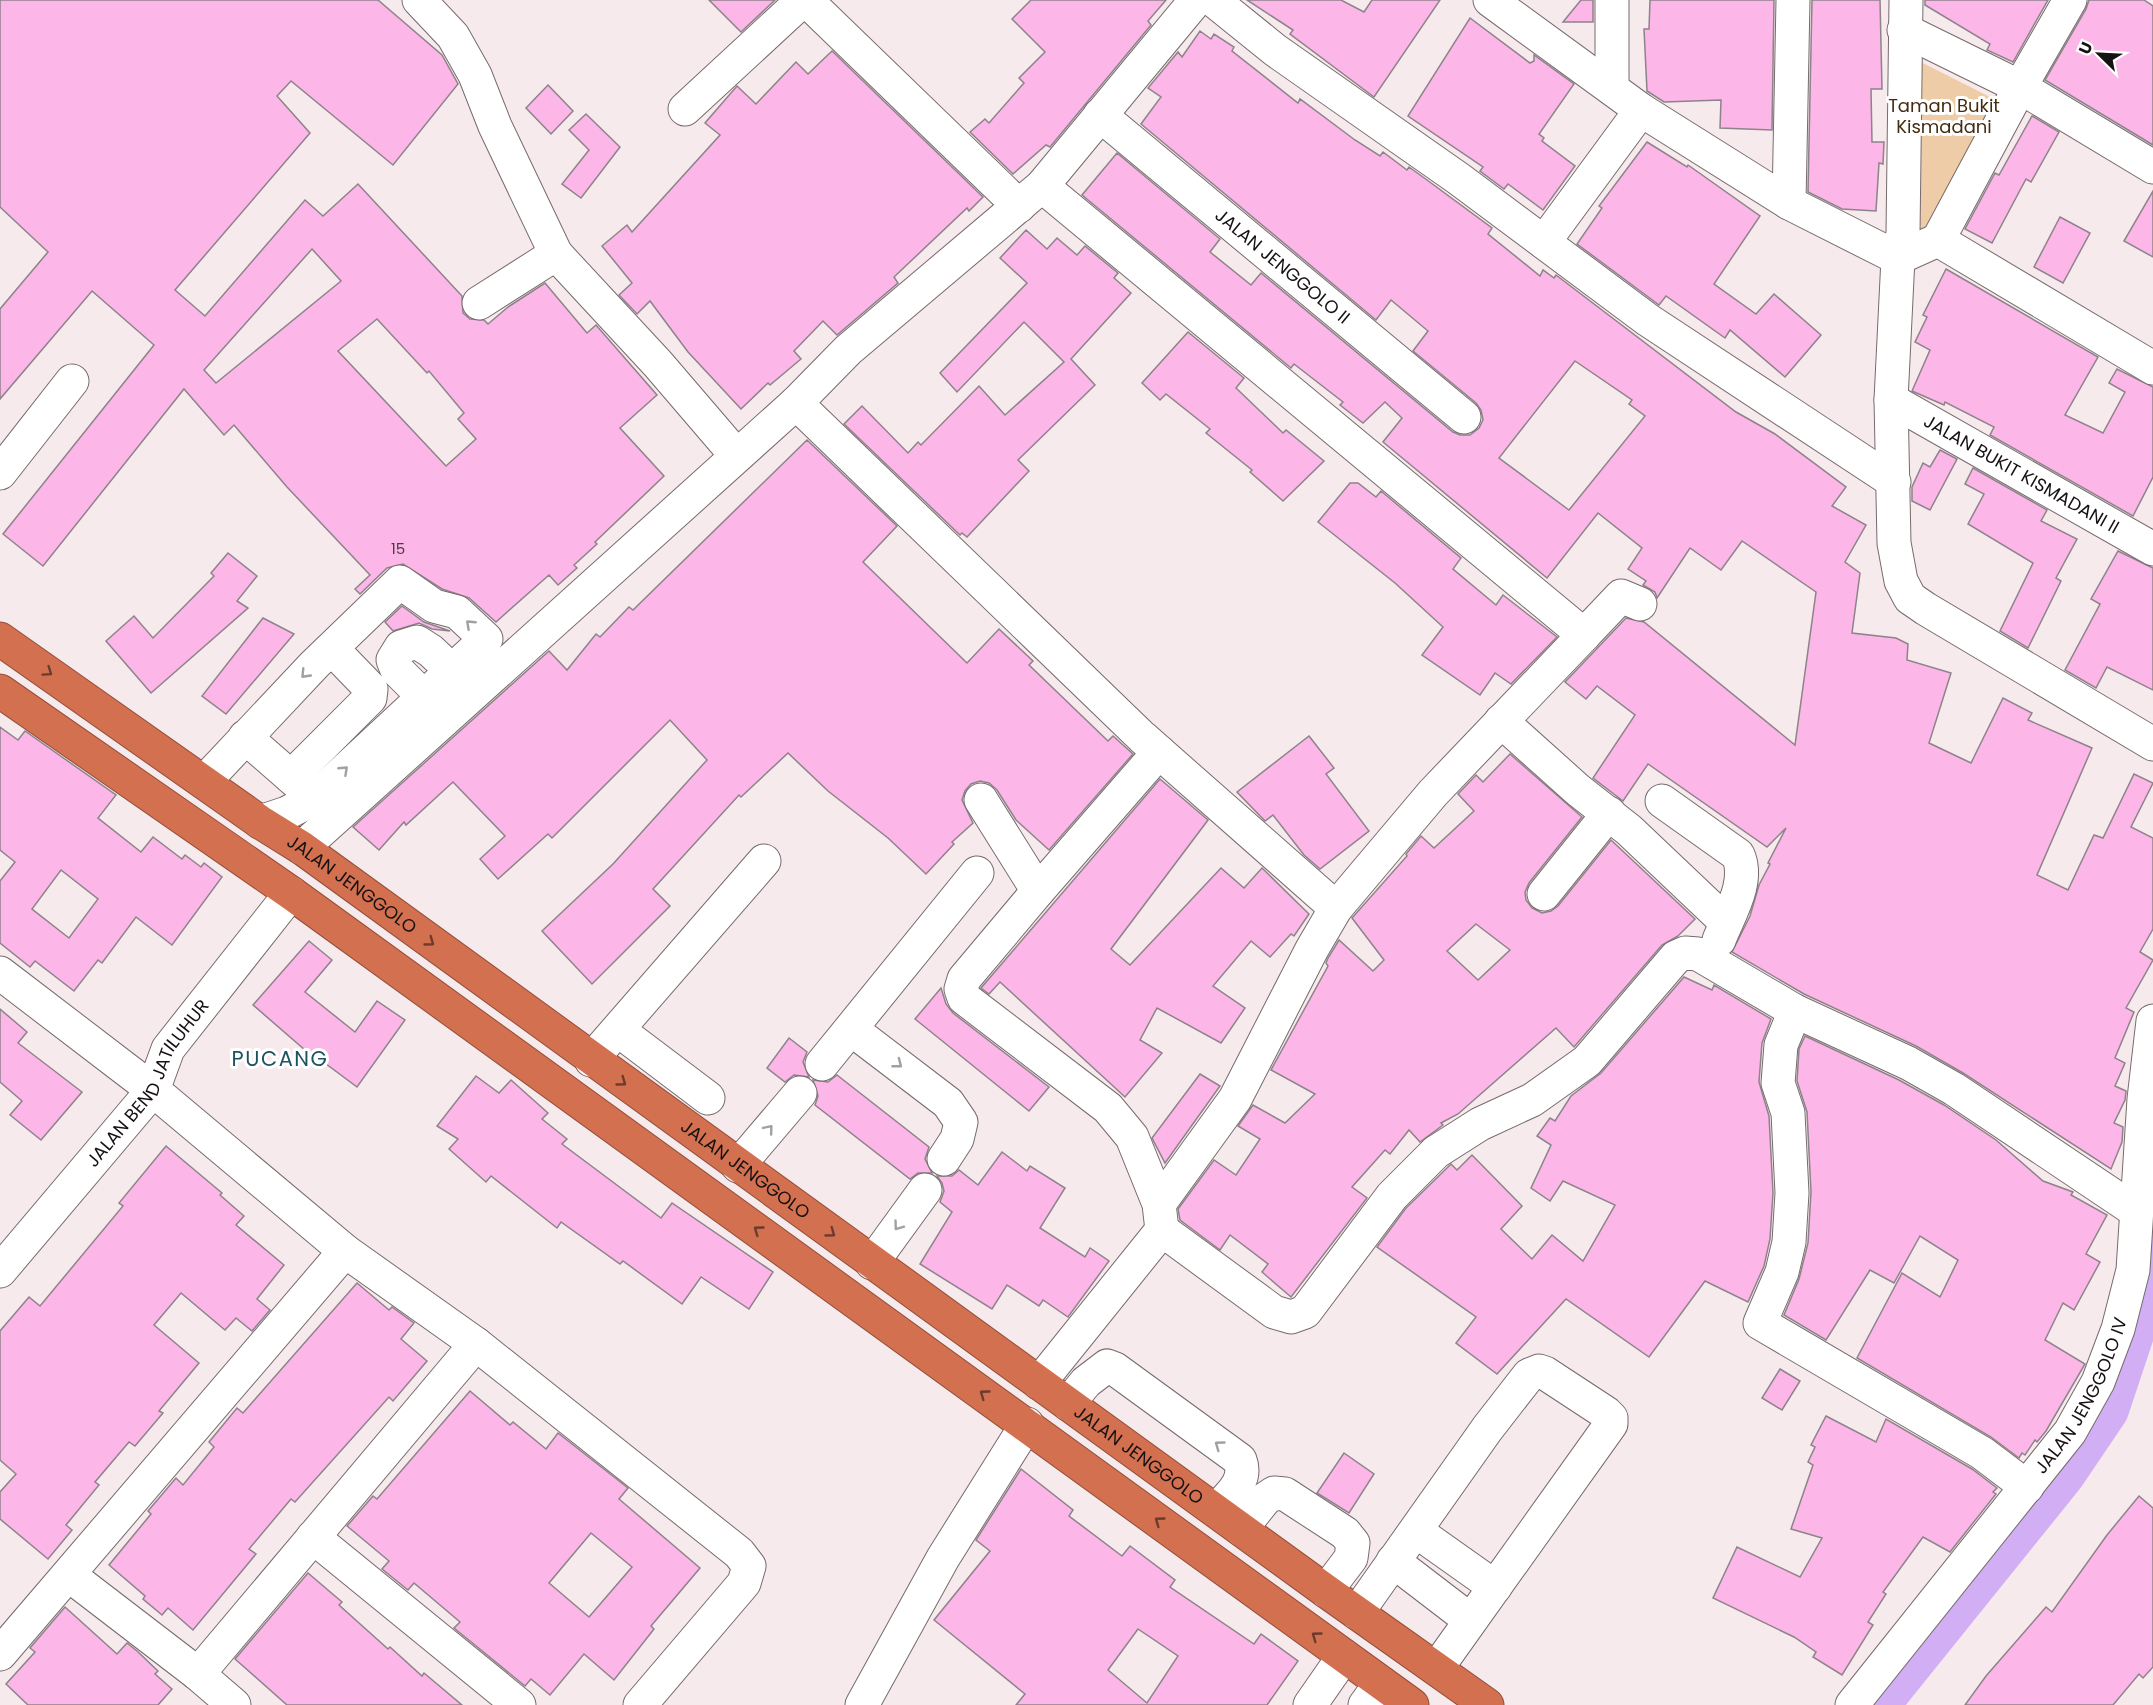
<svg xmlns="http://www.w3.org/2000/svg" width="2153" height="1705" font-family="Poppins,sans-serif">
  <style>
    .green { fill: #eecca7 }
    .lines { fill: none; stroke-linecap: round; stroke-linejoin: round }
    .river { stroke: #d2aff4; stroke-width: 48 }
    .building { fill: #fcb6e7; stroke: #8d838a; stroke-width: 1.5; fill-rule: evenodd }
    .minor-casing { stroke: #766b6c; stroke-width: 35 }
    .highway-casing { stroke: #914f3a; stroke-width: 35 }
    .minor { stroke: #fff; stroke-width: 33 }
    .highway { stroke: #d37050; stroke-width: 33 }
    .oneway { stroke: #a2a0a0 }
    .oneway2 { stroke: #6b3c2e }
    .labels { text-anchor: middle; stroke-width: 6; stroke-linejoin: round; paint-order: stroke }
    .number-label { font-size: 15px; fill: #503a47 }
    .park-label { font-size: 18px; fill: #432c11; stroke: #fff }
    .street-label { font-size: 18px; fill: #161112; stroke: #fff }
    .quarter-label { font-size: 21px; letter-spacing: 1.5px; fill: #1d5360; stroke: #fff }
  </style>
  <rect width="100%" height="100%" fill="#f7eaec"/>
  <polygon class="green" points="1907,55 1996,100 1924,230 1906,221"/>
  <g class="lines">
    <polyline class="river" points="1875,1705 2061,1474 2105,1409 2135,1319 2153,1225"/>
  </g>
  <g class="building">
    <path d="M 0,0 L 378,0 L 442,55 L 458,84 L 393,165 L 291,81 L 277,96 L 310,133 L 175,290 L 205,316 L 305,200 L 323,216 L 358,184 L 462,296 L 463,313 L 470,319 L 484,320 L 488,324 L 508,307 L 545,283 L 587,333 L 596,325 L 657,395 L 620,428 L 664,476 L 595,542 L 597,544 L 574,565 L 577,568 L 558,585 L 549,575 L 496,622 L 469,598 L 442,589 L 403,564 L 387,568 L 360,594 L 355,589 L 370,575 L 287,487 L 234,425 L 224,435 L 184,389 L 43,566 L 3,534 L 154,345 L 92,291 L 0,399 L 0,309 L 48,252 L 0,207 ZM 312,249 L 341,281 L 216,383 L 204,370 ZM 377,319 L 427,373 L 429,371 L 464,413 L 458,419 L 476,439 L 446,466 L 338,351 Z"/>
    <polygon points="709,0 775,0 741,32"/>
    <polygon points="1031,0 1166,0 1148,21 1151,25 1050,147 1046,145 1013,174 970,132 985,119 989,123 1024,83 1019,78 1045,52 1012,19"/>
    <polygon points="1247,0 1341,0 1364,12 1372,0 1440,0 1374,97 1290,34 1293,30"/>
    <polygon points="1581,0 1593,0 1593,22 1563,22"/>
    <polygon points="1650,0 1774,0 1772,130 1720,128 1721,100 1664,102 1647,91 1644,29 1649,29"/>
    <polygon points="1812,0 1880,0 1882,89 1871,89 1872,142 1884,142 1883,164 1879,163 1876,211 1842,209 1808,192"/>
    <polygon points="1925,0 2048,0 2013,62 1987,50 1990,44 1925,5"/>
    <polygon points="2089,0 2144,0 2153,6 2153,145 2045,80 2086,9"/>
    <polygon points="1470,18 1530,63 1534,61 1534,55 1574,84 1539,134 1544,138 1542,141 1575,166 1543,210 1508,184 1504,189 1480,171 1483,167 1408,116"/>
    <path d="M 1200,31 L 1211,39 L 1214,34 L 1234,47 L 1232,51 L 1298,103 L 1300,99 L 1355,140 L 1380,156 L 1383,152 L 1407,170 L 1409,167 L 1427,180 L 1492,228 L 1488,234 L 1540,276 L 1543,270 L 1554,278 L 1556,275 L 1736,412 L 1775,434 L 1846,487 L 1832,506 L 1866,525 L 1845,562 L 1860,573 L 1852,633 L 1896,638 L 1908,644 L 1907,660 L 1951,673 L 1929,743 L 1971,763 L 2003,698 L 2032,713 L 2028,720 L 2092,748 L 2037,875 L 2068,890 L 2094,835 L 2103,838 L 2134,774 L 2153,783 L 2131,827 L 2153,838 L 2153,929 L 2140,952 L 2153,960 L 2126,1008 L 2134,1012 L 2115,1058 L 2125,1063 L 2115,1086 L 2126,1091 L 2125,1100 L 2114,1123 L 2123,1127 L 2122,1142 L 2111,1169 L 1963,1073 L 1916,1046 L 1804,994 L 1732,952 L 1750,916 L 1759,885 L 1770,864 L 1768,863 L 1786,828 L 1767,847 L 1648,764 L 1623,801 L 1593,778 L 1635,715 L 1597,686 L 1586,699 L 1565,682 L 1626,618 L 1644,622 L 1795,745 L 1816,592 L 1742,541 L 1721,570 L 1690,548 L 1657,598 L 1655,592 L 1643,585 L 1646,581 L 1628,569 L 1642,548 L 1598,513 L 1547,578 L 1383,442 L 1402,418 L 1385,402 L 1363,423 L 1340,405 L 1343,402 L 1294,364 L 1291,368 L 1082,195 L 1117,153 L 1220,239 L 1210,252 L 1251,285 L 1261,273 L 1453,432 L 1460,435 L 1470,435 L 1479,428 L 1483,420 L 1481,410 L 1476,403 L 1413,351 L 1428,331 L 1391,300 L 1376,320 L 1141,124 L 1161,97 L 1148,88 L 1178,52 L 1182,57 ZM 1575,361 L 1632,400 L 1629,404 L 1645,416 L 1569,510 L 1499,458 Z"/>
    <polygon points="832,51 983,197 969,211 967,208 894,277 898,283 837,335 823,321 794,351 801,359 770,385 768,383 741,409 688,352 650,301 637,314 619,295 632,283 602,246 627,225 632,232 720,135 705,123 737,86 756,104 796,62 808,74"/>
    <polygon points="548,85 573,111 551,134 526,108"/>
    <polygon points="586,114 620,147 581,198 562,184 589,150 569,130"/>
    <polygon points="2032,116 2059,132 2031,182 2026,179 1992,243 1965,229 1995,173 1999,175"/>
    <polygon points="1647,142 1687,167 1688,165 1760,216 1714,284 1756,314 1774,294 1821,335 1785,377 1730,330 1725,338 1666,296 1659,305 1577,244 1602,208 1599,206"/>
    <polygon points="2153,191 2153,257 2124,241"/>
    <polygon points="2060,217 2090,233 2063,283 2034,267"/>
    <polygon points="1026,230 1047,249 1057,238 1077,255 1085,246 1118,273 1114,278 1131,293 1071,359 1095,385 1018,460 1029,471 967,537 962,533 960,535 844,424 862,406 908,453 918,442 921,445 979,386 1005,415 1064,362 1024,322 957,392 940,373 1027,283 1000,258"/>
    <polygon points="1946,269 2098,357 2065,415 2103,433 2125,392 2109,383 2117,369 2153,387 2153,477 2133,516 1990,435 1994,427 1945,402 1944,405 1912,391 1930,350 1915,342 1927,317 1923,315"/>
    <polygon points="1188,332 1244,378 1236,388 1283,433 1286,430 1324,461 1283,501 1250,472 1252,470 1206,433 1210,429 1166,394 1160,400 1142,383"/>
    <polygon points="807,440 897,526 863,562 967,663 999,629 1033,661 1029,665 1108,741 1113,736 1133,754 1049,850 1016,820 997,790 989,783 980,781 971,784 965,791 962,800 973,823 952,842 954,844 926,874 888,838 828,791 788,753 741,797 739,795 653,889 670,906 592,984 542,931 613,864 707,760 670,720 552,838 548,834 498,879 480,859 505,836 453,782 406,825 404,822 379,850 353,827 549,651 567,670 596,634 600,637 629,607 633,610"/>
    <polygon points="1940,450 1957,459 1930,510 1912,501 1912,487 1923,463 1930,467"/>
    <polygon points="1973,468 2047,510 2041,521 2077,539 2056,578 2061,581 2028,648 2000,631 2033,563 1968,524 1984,494 1965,484"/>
    <polygon points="1350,483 1358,483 1376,497 1381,491 1461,558 1453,569 1496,605 1503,595 1557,637 1511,684 1495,673 1480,695 1422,655 1443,627 1395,583 1318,522"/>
    <polygon points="2118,551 2153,568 2153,690 2107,667 2096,688 2065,670 2100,604 2091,599"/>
    <polygon points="228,553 257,576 237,601 248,608 151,693 106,641 134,616 153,638 214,576 211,573"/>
    <polygon points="402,606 424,622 450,631 432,629 419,623 393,631 385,622"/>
    <polygon points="263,618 294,634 226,714 202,696"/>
    <path d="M 0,727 L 18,740 L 25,731 L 116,795 L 98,818 L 141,852 L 153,837 L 182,859 L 185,855 L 201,867 L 204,863 L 222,877 L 172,945 L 136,917 L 102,963 L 98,960 L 74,991 L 35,961 L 30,967 L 0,943 L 0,881 L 15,862 L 0,850 ZM 61,870 L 98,899 L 69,938 L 32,909 Z"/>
    <polygon points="1309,736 1334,768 1326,774 1369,831 1320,869 1304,855 1273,815 1265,821 1237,792"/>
    <path d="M 1510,754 L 1582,817 L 1529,883 L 1525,892 L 1526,900 L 1532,908 L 1542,913 L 1551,911 L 1558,906 L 1611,840 L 1695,919 L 1678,936 L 1662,945 L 1574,1047 L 1556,1028 L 1458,1114 L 1441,1123 L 1443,1125 L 1420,1142 L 1409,1130 L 1390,1154 L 1385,1150 L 1352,1187 L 1367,1198 L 1291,1297 L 1262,1272 L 1268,1264 L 1230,1235 L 1220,1250 L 1180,1220 L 1178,1209 L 1214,1160 L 1236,1175 L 1260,1139 L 1238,1126 L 1253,1105 L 1285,1123 L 1315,1094 L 1271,1070 L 1328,966 L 1326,963 L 1328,958 L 1339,940 L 1373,971 L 1384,960 L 1352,918 L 1407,856 L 1406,854 L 1421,836 L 1434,848 L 1474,811 L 1458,794 L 1476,775 L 1483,782 ZM 1476,924 L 1510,950 L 1478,980 L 1447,951 Z"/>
    <polygon points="1160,779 1208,820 1111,949 1130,965 1221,868 1244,888 1262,868 1309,914 1294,936 1291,934 1270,957 1251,941 1213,986 1245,1008 1221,1043 1157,1008 1140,1040 1162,1053 1125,1097 1000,982 989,994 981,988"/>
    <polygon points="309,941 332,960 305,992 355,1032 377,1001 405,1020 357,1087 322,1061 320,1063 253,1005"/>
    <polygon points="1684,977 1712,990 1714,985 1771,1019 1762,1043 1759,1082 1769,1116 1773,1193 1770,1239 1764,1266 1748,1302 1705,1281 1649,1357 1566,1299 1497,1374 1456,1343 1476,1317 1377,1247 1406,1208 1448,1167 1451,1164 1457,1170 1472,1155 1522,1206 1501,1229 1532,1259 1552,1235 1583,1261 1615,1205 1563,1181 1550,1201 1531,1188 1551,1145 1537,1136 1550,1118 1555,1121 1571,1096 1601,1073"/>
    <polygon points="941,988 946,1004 953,1013 1049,1087 1029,1111 915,1019"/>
    <polygon points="0,1009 27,1032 18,1043 82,1092 41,1140 10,1115 22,1101 0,1082"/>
    <polygon points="1805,1036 1899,1080 1944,1105 1996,1140 2043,1181 2073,1192 2071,1195 2107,1215 2086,1254 2100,1262 2074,1310 2063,1303 2045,1340 2085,1364 2046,1431 2037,1442 2035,1440 2025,1455 2022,1453 2019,1458 1991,1437 1857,1358 1902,1273 1940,1297 1958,1260 1920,1236 1894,1283 1870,1270 1826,1340 1784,1315 1799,1279 1808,1243 1811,1192 1807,1112 1797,1081 1799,1049"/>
    <polygon points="789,1038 807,1052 803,1062 809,1077 794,1075 785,1082 767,1068"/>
    <polygon points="1200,1074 1220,1086 1165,1163 1152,1138"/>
    <polygon points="837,1075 929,1147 925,1159 932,1173 918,1173 910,1179 815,1105 818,1096 813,1080 828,1082"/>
    <polygon points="476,1076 499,1093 511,1080 548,1113 542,1119 567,1139 562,1144 661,1218 672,1203 773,1272 749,1309 701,1277 682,1304 623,1261 620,1264 561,1222 557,1228 491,1176 486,1182 449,1149 458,1139 437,1126"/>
    <polygon points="166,1146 222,1193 220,1195 244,1216 236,1225 284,1265 257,1299 270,1310 252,1331 236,1318 225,1330 181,1293 154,1325 199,1363 159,1411 163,1413 135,1446 129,1442 95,1482 99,1485 66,1525 72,1530 48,1559 0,1519 0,1492 16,1474 0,1460 0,1331 29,1297 40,1306 123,1206 119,1203"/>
    <polygon points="1002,1152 1027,1171 1030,1166 1065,1188 1040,1228 1085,1257 1090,1248 1109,1261 1068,1317 1043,1300 1039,1306 1007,1285 992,1309 920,1264 952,1212 940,1202 944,1191 942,1183 937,1176 952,1176 959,1170 978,1185"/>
    <polygon points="357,1283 389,1310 392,1307 414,1323 401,1339 427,1361 393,1401 389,1397 295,1502 291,1499 249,1549 256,1554 193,1630 168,1608 162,1615 143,1599 145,1596 109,1565 151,1514 148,1511 176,1478 183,1485 214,1447 209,1442 237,1408 243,1413"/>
    <polygon points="1780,1369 1800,1381 1782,1410 1762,1398"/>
    <path d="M 470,1391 L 510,1425 L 513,1422 L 546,1449 L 558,1433 L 628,1488 L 619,1499 L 700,1568 L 651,1626 L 654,1629 L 614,1680 L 584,1654 L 550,1695 L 531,1679 L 525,1686 L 454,1628 L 460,1622 L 414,1583 L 408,1590 L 382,1569 L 389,1561 L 347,1526 L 373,1496 L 377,1499 ZM 591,1533 L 632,1567 L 589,1617 L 549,1583 Z"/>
    <polygon points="1826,1416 1876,1442 1886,1419 1972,1469 1997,1488 1993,1492 1996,1494 1950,1552 1923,1537 1883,1592 1886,1594 1868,1622 1873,1625 1842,1675 1813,1657 1816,1652 1794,1637 1713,1598 1737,1547 1800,1577 1822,1538 1791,1529 1813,1465 1808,1462 1815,1447 1811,1445"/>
    <polygon points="1344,1453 1374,1474 1349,1513 1317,1493"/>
    <path d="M 1021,1469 L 1073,1510 L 1069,1516 L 1122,1556 L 1130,1546 L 1175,1580 L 1170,1587 L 1254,1644 L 1261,1634 L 1298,1661 L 1267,1705 L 1016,1705 L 1025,1694 L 934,1620 L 990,1551 L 976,1540 ZM 1138,1629 L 1178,1656 L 1147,1703 L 1108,1670 Z"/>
    <polygon points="2139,1496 2153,1508 2153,1667 2143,1678 2139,1674 2113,1705 1965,1705 1986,1676 2046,1607 2052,1612 2107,1535"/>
    <polygon points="308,1573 342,1602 339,1605 388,1649 390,1647 422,1676 424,1673 462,1705 287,1705 235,1659"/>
    <polygon points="65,1607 117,1654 127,1643 137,1651 158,1671 155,1674 172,1689 158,1705 28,1705 6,1684 35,1652 30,1648"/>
  </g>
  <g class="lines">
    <g class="minor-casing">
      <g id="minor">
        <polyline points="419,0 453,36 475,75 495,126 556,254 658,364 736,455"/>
        <polyline points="806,0 1019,206"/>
        <polyline points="1213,0 1275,50 1459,179 1648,320 1894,482"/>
        <polyline points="1490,0 1641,110 1789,203 1898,258 1891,400 1894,543 1901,581 1910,598 1926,609 2153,744"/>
        <polyline points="1904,30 2020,87 2153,167"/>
        <polyline points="1612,87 1612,0"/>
        <polyline points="685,109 803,0"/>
        <path id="s1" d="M 1100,115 L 1464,417"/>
        <polyline points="1042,186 1584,635 1433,793 1336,908"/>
        <polyline points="1789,203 1793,0"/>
        <polyline points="1938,240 2153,368"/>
        <polyline points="1544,242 1641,110"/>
        <polyline points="1898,258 1938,240 2020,87 2070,0"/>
        <polyline points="1898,258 1903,233 1906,0"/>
        <polyline points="479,303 556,254"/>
        <path id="s2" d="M 1891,400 L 2153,549"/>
        <polyline points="796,403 1142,737 1336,908 1312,949 1235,1099 1159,1204"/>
        <polyline points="0,473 72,381"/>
        <polyline points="1584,635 1621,596 1640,604"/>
        <polyline points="423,696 397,670 393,660 401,647 417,642 431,651 451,670"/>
        <polyline points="1501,721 1578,790 1629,830 1726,922"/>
        <polyline points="245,737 307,791"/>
        <polyline points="291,777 370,698 371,689 341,658 328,652"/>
        <polyline points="204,782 314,665 400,582 434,606 457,612 486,639 315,798 287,813 260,822"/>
        <polyline points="981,800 1038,891 964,979 961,989 964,998 1108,1108 1132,1137 1159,1204 1162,1230 1039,1383"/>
        <path d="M 1662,801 L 1738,855 C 1750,882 1729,914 1719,940"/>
        <polyline points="302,848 796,403 848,350 1042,186 1196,0"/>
        <polyline points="1038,891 1159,752"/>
        <polyline points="1544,894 1609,813"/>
        <polyline points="0,973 153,1090 345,1251 476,1344 739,1553 749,1566 744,1583 640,1705"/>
        <polyline points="1795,1011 1781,1045 1778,1083 1788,1113 1792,1193 1789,1242 1782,1272 1760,1323 1982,1453 2027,1487"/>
        <polyline points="851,1029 948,1103 961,1122 957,1139 944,1159"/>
        <polyline points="618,1030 708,1098"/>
        <polyline points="591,1060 764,861"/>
        <polyline points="822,1064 977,873"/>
        <polyline points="738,1166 800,1093"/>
        <polyline points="1162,1230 1274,1312 1291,1317 1305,1312 1392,1196 1436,1152 1480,1124 1532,1100 1587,1061 1676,957 1685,953 1698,954 1795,1011 1908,1063 1954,1089 2136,1211"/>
        <polyline points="872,1263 925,1190"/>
        <path id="s3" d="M 0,1271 L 153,1090 L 168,1049 L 291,893"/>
        <path d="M 1068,1404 L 1086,1382 L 1107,1366 L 1115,1369 L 1240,1460 C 1248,1481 1230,1495 1216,1510"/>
        <polyline points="1241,1529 1265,1499 1274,1493 1285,1494 1345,1533 1353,1543 1351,1558 1326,1591"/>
        <polyline points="1416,1531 1495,1587"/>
        <polyline points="313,1537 519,1705"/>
        <polyline points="1393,1561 1470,1620"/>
        <polyline points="69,1575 198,1674 234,1705"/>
        <polyline points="1357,1613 1487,1429 1529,1375 1539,1371 1545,1373 1606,1413 1611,1418 1611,1424 1437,1668"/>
        <polyline points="0,1654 345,1251"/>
        <polyline points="198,1674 476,1344"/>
        <polyline points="862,1705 943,1558 1027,1424"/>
        <polyline points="1310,1705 1344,1656"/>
        <polyline points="1365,1705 1381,1683"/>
        <path id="s4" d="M 1852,1705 L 2070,1432 L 2098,1382 L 2118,1329 L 2133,1270 L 2144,1099 L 2153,1021"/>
      </g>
    </g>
    <g class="highway-casing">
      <g id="highway">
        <path id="s5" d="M 0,639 L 260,822 L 302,848 L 1326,1591 L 1487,1705"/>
        <polyline points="0,691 291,893 1412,1705"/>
      </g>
    </g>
    <use href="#minor" class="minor"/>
    <use href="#highway" class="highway"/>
  </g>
  <defs><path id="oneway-chevron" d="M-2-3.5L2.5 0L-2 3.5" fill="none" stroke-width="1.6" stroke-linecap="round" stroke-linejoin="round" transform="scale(1.5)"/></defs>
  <g class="oneway">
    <use href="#oneway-chevron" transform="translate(470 624) rotate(-137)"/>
    <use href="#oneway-chevron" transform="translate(305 674) rotate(134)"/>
    <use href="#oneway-chevron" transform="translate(344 770) rotate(-43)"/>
    <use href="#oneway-chevron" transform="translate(898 1064) rotate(38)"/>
    <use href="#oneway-chevron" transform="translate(769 1129) rotate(-50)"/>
    <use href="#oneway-chevron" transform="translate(898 1226) rotate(126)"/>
    <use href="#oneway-chevron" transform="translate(1219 1445) rotate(-144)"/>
  </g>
  <g class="oneway2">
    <use href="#oneway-chevron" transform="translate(48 672) rotate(35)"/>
    <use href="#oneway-chevron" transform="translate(430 942) rotate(36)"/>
    <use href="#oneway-chevron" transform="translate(622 1082) rotate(36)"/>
    <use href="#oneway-chevron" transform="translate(758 1230) rotate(-144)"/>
    <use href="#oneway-chevron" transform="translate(831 1233) rotate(36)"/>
    <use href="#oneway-chevron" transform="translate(984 1394) rotate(-144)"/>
    <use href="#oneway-chevron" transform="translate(1159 1521) rotate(-144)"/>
    <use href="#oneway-chevron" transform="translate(1316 1636) rotate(-144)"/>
  </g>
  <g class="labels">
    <g class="number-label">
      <text x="398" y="554">15</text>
    </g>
    <g class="park-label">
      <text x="1944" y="112">Taman Bukit<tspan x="1944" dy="21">Kismadani</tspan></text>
    </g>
    <g class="street-label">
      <text dy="6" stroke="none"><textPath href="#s1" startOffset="237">JALAN JENGGOLO II</textPath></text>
      <text dy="6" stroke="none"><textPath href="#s2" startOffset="150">JALAN BUKIT KISMADANI II</textPath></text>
      <text dy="6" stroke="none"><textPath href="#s5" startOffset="429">JALAN JENGGOLO</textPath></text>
      <text dy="6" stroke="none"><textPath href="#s3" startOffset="240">JALAN BEND JATILUHUR</textPath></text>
      <text dy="6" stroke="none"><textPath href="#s5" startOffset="915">JALAN JENGGOLO</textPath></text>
      <text dy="6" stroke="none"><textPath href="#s4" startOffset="387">JALAN JENGGOLO IV</textPath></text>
      <text dy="6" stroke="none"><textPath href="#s5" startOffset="1401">JALAN JENGGOLO</textPath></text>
    </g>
    <g class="quarter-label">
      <text x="280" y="1066">PUCANG</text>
    </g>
  </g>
  <g transform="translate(2099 54) rotate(294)" stroke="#ffffff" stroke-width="4.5" paint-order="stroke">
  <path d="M0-4.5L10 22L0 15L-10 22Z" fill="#161112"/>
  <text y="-9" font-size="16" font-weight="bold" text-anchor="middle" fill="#161112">U</text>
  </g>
</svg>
